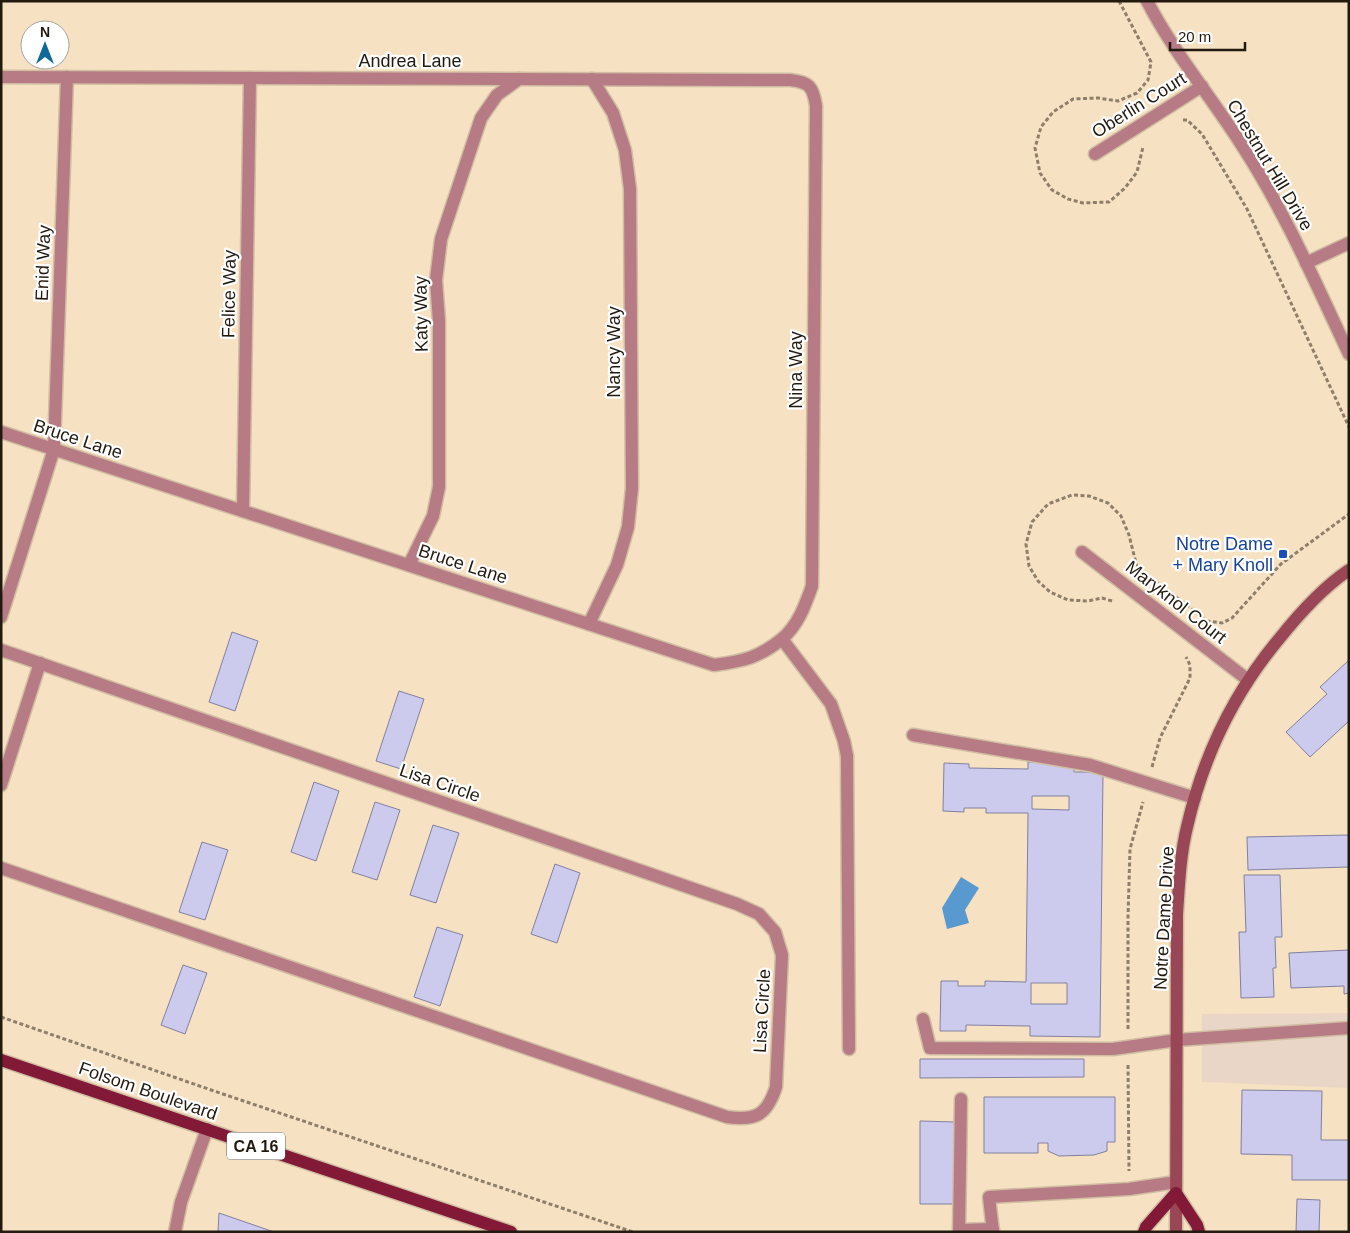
<svg xmlns="http://www.w3.org/2000/svg" width="1350" height="1233" font-family="Helvetica,sans-serif">
  <style>
    .commercial { fill: #ead6c7 }
    .water { fill: #5899cf }
    .building { fill: #cccbed; stroke: #81809f; fill-rule: evenodd }
    .lines { fill: none; stroke-linecap: round; stroke-linejoin: round }
    .lane-casing { stroke: #d0bda2; stroke-width: 15 }
    .street-casing { stroke: #d0bda2; stroke-width: 15 }
    .secondary-casing { stroke: #d0bda2; stroke-width: 15 }
    .primary-casing { stroke: #d0bda2; stroke-width: 15 }
    .path { stroke: #8e7f6a; stroke-width: 3; stroke-dasharray: 4 2.5; stroke-linecap: butt }
    .lane { stroke: #b67b84; stroke-width: 12 }
    .street { stroke: #b67b84; stroke-width: 12 }
    .secondary { stroke: #994656; stroke-width: 12 }
    .primary { stroke: #821937; stroke-width: 12 }
    .transit-dot { fill: #1a4fb4; stroke: #fff; stroke-width: 2 }
    .labels { text-anchor: middle; stroke-width: 4.5; stroke-linejoin: round; paint-order: stroke }
    .shield { fill: #fff; stroke: #645f57; stroke-width: 1 }
    .shield-label { font-size: 16px; font-weight: bold; fill: #221a0f }
    .street-label { font-size: 18px; fill: #221a0f; stroke: #fff }
    .transit-label { font-size: 18px; fill: #164399; stroke: #fff; text-anchor: end }
  </style>
  <rect width="100%" height="100%" fill="#f6e1c2"/>
  <polygon class="commercial" points="1349,1013 1349,1088 1202,1082 1202,1014"/>
  <polygon class="water" points="961,877 979,888 965,910 969,923 947,929 942,908"/>
  <g class="building">
    <polygon points="232,632 258,641 235,711 209,702"/>
    <polygon points="1349,660 1349,721 1310,757 1286,732 1327,694 1320,687"/>
    <polygon points="399,691 424,699 401,769 376,761"/>
    <path d="M 1028,762 L 1074,763 L 1074,772 L 1103,772 L 1100,1037 L 1030,1036 L 1030,1026 L 966,1025 L 966,1031 L 940,1031 L 941,981 L 958,981 L 958,986 L 985,986 L 985,981 L 1026,982 L 1028,813 L 986,813 L 986,808 L 964,808 L 964,812 L 943,811 L 944,763 L 969,764 L 969,768 L 1028,769 ZM 1032,796 L 1069,796 L 1069,810 L 1032,809 ZM 1031,983 L 1067,983 L 1067,1004 L 1031,1004 Z"/>
    <polygon points="314,782 339,791 316,861 291,852"/>
    <polygon points="375,802 400,810 377,880 352,872"/>
    <polygon points="433,825 459,833 436,903 410,895"/>
    <polygon points="1349,835 1349,867 1248,870 1247,837"/>
    <polygon points="202,842 228,850 205,920 179,912"/>
    <polygon points="555,864 580,873 557,943 531,934"/>
    <polygon points="1244,875 1280,875 1282,937 1275,937 1276,968 1273,968 1274,997 1241,998 1239,932 1246,932"/>
    <polygon points="437,927 463,935 440,1006 414,997"/>
    <polygon points="1349,950 1349,993 1344,994 1344,986 1291,988 1289,953"/>
    <polygon points="183,965 207,973 185,1034 161,1025"/>
    <polygon points="920,1059 1084,1059 1084,1077 920,1078"/>
    <polygon points="1242,1090 1322,1091 1321,1140 1349,1140 1349,1180 1292,1180 1292,1155 1241,1154"/>
    <polygon points="984,1097 1115,1097 1115,1142 1107,1142 1107,1151 1094,1155 1059,1156 1048,1151 1048,1143 1038,1143 1038,1153 984,1153"/>
    <polygon points="920,1121 955,1122 954,1204 920,1204"/>
    <polygon points="1297,1199 1320,1200 1319,1232 1296,1232"/>
    <polygon points="219,1213 274,1232 218,1232"/>
  </g>
  <g class="lines">
    <g class="lane-casing">
      <g id="lane">
        <path d="M 1,432 L 714,665 C 744,661 758,658 782,639"/>
        <polyline points="54,449 67,77"/>
        <polyline points="243,511 250,78"/>
        <polyline points="409,565 433,516 439,487 439,321 436,280 441,239 481,118 497,95 519,79"/>
        <polyline points="589,624 617,565 628,527 632,488 630,189 625,150 613,113 592,79"/>
        <path d="M 1,650 L 737,904 L 759,914 L 775,932 L 782,955 L 776,1087 C 767,1115 756,1121 727,1117 L 1,868"/>
        <polyline points="913,735 1090,765 1195,798"/>
        <polyline points="847,756 849,1049"/>
        <polyline points="923,1019 930,1048 1113,1049 1177,1040 1349,1028"/>
        <polyline points="960,1230 993,1229"/>
        <polyline points="175,1232 181,1202 207,1129"/>
        <polyline points="959,1232 961,1099"/>
        <polyline points="993,1232 989,1197 1129,1189 1176,1182"/>
      </g>
    </g>
    <g class="street-casing">
      <g id="street">
        <path d="M 1147,1 C 1174,53 1212,98 1243,147 C 1285,212 1316,284 1349,354"/>
        <path d="M 1,77 L 790,80 C 809,82 813,86 816,106 L 812,586 C 805,606 798,625 782,639 L 831,704 L 844,741 L 847,756"/>
        <polyline points="1095,154 1202,86"/>
        <polyline points="1306,263 1349,243"/>
        <polyline points="1082,552 1248,680"/>
        <polyline points="1,617 54,449"/>
        <polyline points="1,785 40,663"/>
      </g>
    </g>
    <g class="secondary-casing">
      <path id="secondary" d="M 1176,1232 L 1177,914 C 1179,885 1180,856 1187,827 C 1203,757 1233,694 1279,639 C 1299,614 1322,588 1349,570"/>
    </g>
    <g class="primary-casing">
      <g id="primary">
        <polyline points="1,1060 511,1232"/>
        <polyline points="1144,1232 1146,1227 1176,1193 1197,1225 1199,1232"/>
      </g>
    </g>
    <g class="path">
      <polyline points="1119,1 1151,62 1148,80 1137,93 1118,101 1098,98 1073,99 1053,112 1041,127 1035,148 1040,173 1052,190 1068,199 1083,203 1109,202 1125,188 1137,172 1143,147"/>
      <polyline points="1183,120 1187,120 1202,134 1247,209 1349,427"/>
      <polyline points="1112,601 1102,598 1088,601 1068,600 1050,592 1038,581 1029,566 1026,544 1032,522 1048,504 1072,495 1089,496 1108,503 1121,516 1129,535 1137,567 1207,621 1222,623 1232,618 1281,564 1349,514"/>
      <polyline points="1152,767 1160,738 1190,678 1190,665 1186,657"/>
      <polyline points="1,1017 214,1091 633,1232"/>
      <polyline points="1128,1029 1128,917 1130,849 1143,802"/>
      <polyline points="1128,1065 1129,1171"/>
    </g>
    <use href="#lane" class="lane"/>
    <use href="#street" class="street"/>
    <use href="#secondary" class="secondary"/>
    <use href="#primary" class="primary"/>
  </g>
  <rect class="transit-dot" x="1278" y="549" width="10" height="10" rx="2.5"/>
  <g class="labels">
    <rect class="shield" x="227" y="1132.5" width="58" height="27" rx="4"/>
    <g class="shield-label">
      <text x="256" y="1152">CA 16</text>
    </g>
    <g class="street-label">
      <text x="410" y="67">Andrea Lane</text>
      <text transform="translate(1139 105) rotate(-32)" y="6">Oberlin Court</text>
      <text transform="translate(1270 165) rotate(59)" y="6">Chestnut Hill Drive</text>
      <text transform="translate(43 263) rotate(-88)" y="6">Enid Way</text>
      <text transform="translate(229 294) rotate(-89)" y="6">Felice Way</text>
      <text transform="translate(421 314) rotate(-91)" y="6">Katy Way</text>
      <text transform="translate(614 352) rotate(-90)" y="6">Nancy Way</text>
      <text transform="translate(796 370) rotate(-90)" y="6">Nina Way</text>
      <text transform="translate(78 439) rotate(18)" y="6">Bruce Lane</text>
      <text transform="translate(463 564) rotate(18)" y="6">Bruce Lane</text>
      <text transform="translate(1176 602) rotate(38)" y="6">Maryknol Court</text>
      <text transform="translate(440 783) rotate(19)" y="6">Lisa Circle</text>
      <text transform="translate(1164 918) rotate(-87)" y="6">Notre Dame Drive</text>
      <text transform="translate(762 1011) rotate(-87)" y="6">Lisa Circle</text>
      <text transform="translate(148 1091) rotate(19)" y="6">Folsom Boulevard</text>
    </g>
    <g class="transit-label">
      <text x="1273" y="550">Notre Dame<tspan x="1273" dy="21">+ Mary Knoll</tspan></text>
    </g>
  </g>
  <rect width="1350" height="1233" fill="none" stroke="#221a0f" stroke-width="5"/>
  <g transform="translate(45 45)"><circle r="24" fill="#ffffff" stroke="#a7a39f"/>
  <path d="M0-4L9 19L0 12L-9 19Z" fill="#0f6a99"/>
  <text y="-8" font-size="14" font-weight="bold" text-anchor="middle" fill="#221a0f">N</text>
  </g>
  <path d="M1170 42v8h75v-8" fill="none" stroke="#221a0f" stroke-width="2.5"/>
  <text x="1178" y="42" font-size="15" fill="#221a0f" stroke="#ffffff" stroke-width="4" paint-order="stroke">20 m</text>
</svg>
